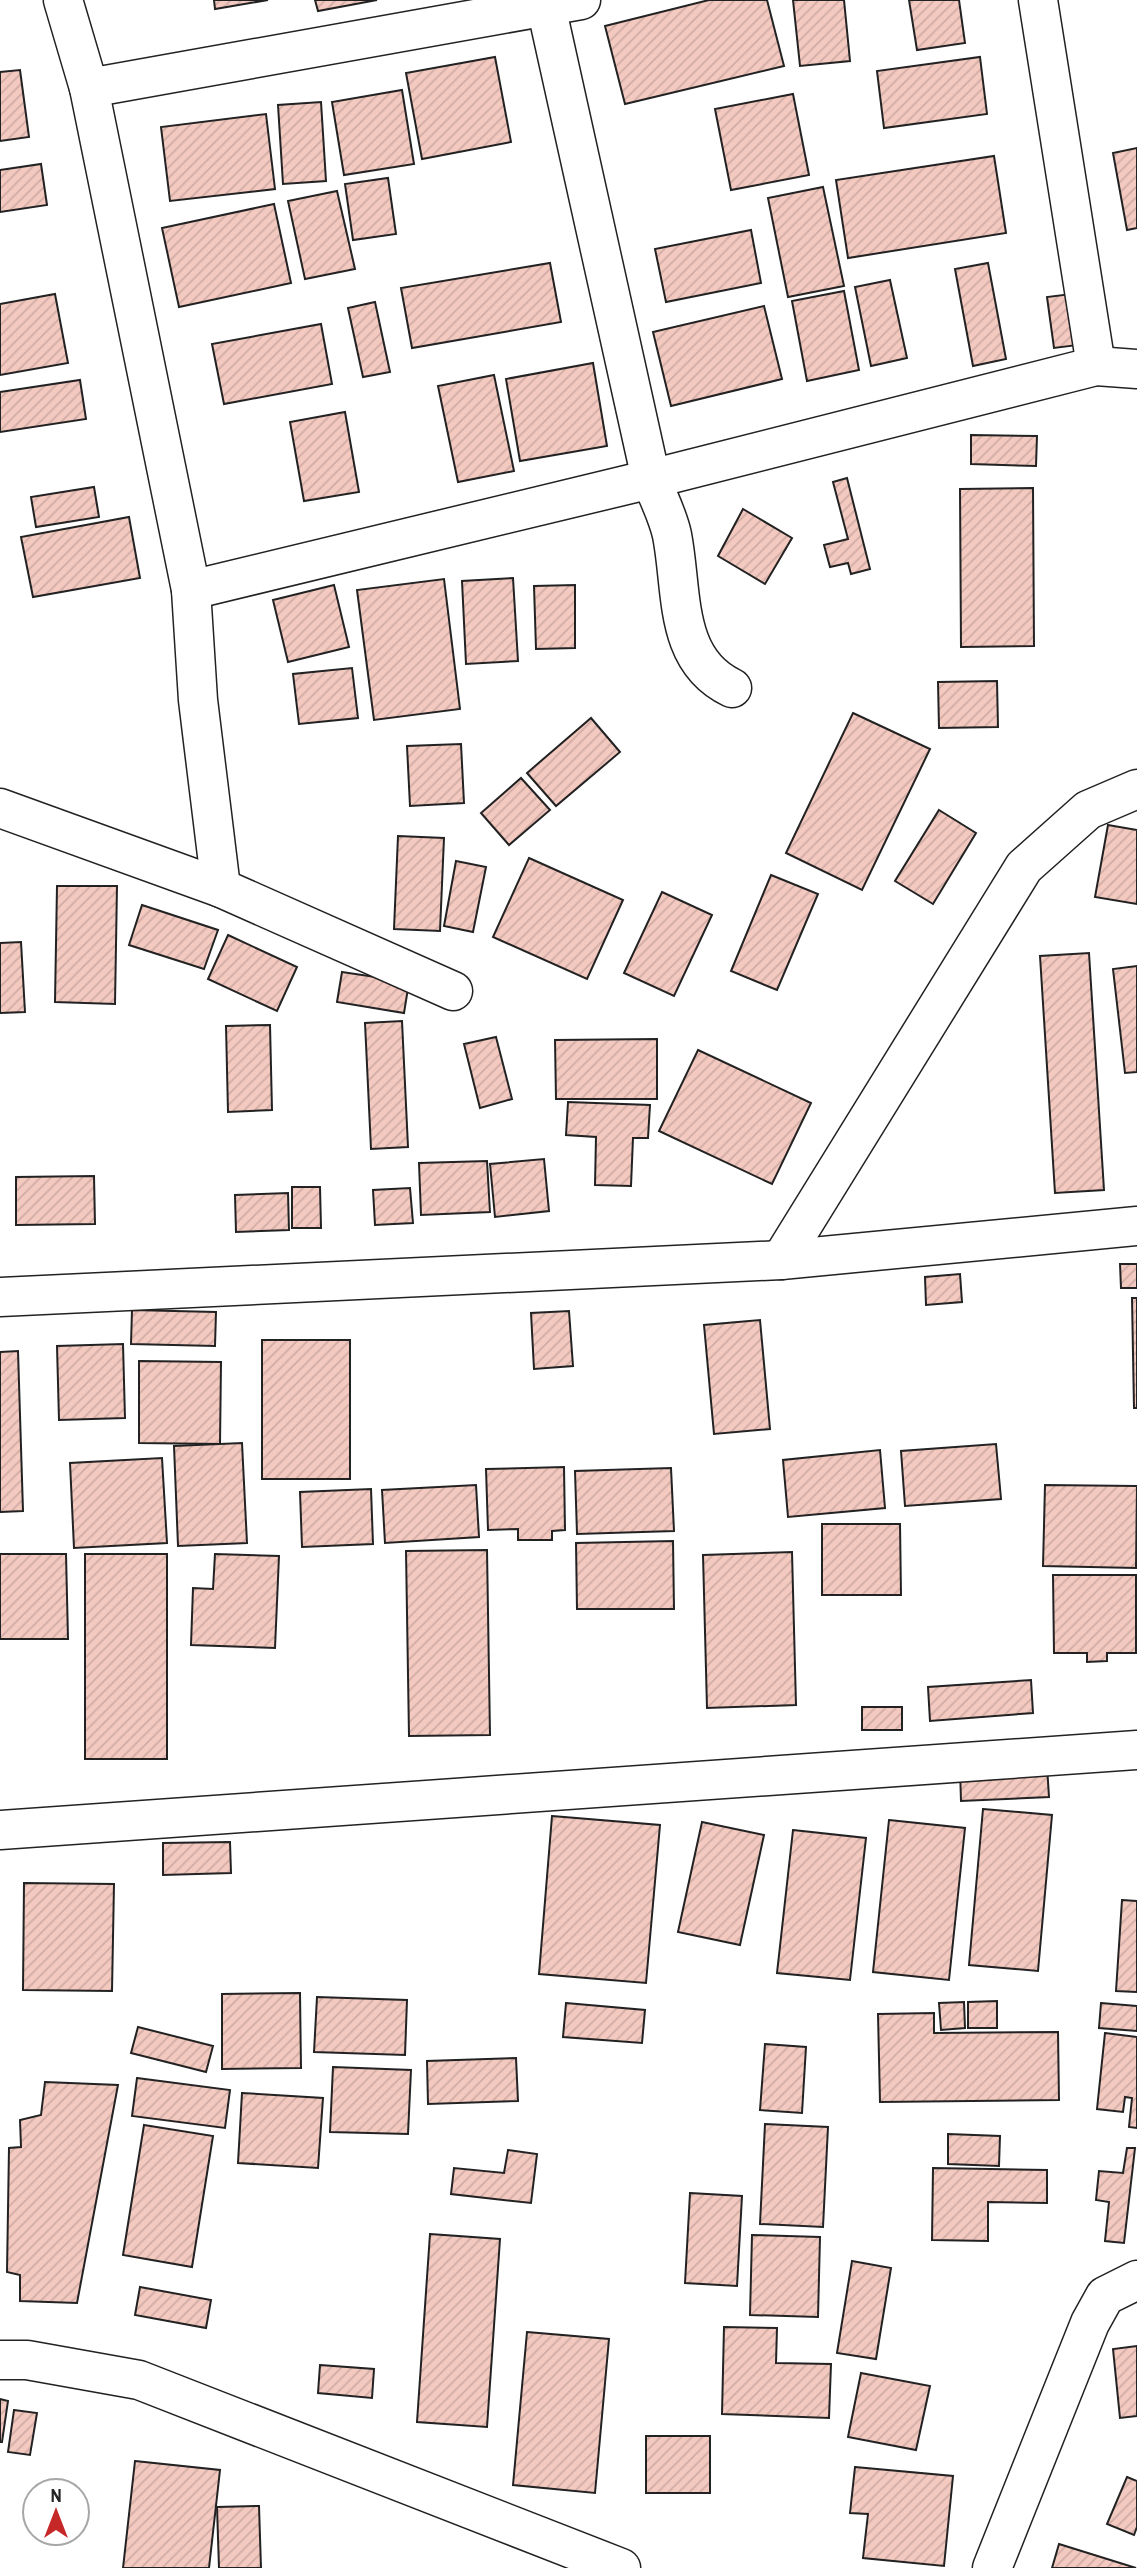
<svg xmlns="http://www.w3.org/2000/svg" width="1137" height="2568" font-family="'Archivo Narrow',sans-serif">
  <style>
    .building { fill: url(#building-hatch); stroke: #222; stroke-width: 2 }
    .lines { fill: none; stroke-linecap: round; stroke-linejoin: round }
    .minor-casing { stroke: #222; stroke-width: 41 }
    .minor { stroke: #fff; stroke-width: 38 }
  </style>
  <defs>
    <pattern id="building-hatch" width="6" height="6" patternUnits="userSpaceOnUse" patternTransform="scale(1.75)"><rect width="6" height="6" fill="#f3c9c0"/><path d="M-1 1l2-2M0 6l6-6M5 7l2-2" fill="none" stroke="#d0aca5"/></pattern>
  </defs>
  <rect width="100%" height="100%" fill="#fff"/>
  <g class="building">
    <polygon points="214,0 268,0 215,9"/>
    <polygon points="315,0 377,0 318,11"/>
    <polygon points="709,0 767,0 784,66 625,104 605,26"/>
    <polygon points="793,0 844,0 850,61 800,66"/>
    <polygon points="909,0 959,0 965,43 917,50"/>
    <polygon points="495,57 511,142 422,159 406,73"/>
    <polygon points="980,57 987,114 884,128 877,71"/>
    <polygon points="20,70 29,137 0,141 0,72"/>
    <polygon points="402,90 414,164 344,175 332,102"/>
    <polygon points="793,94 809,175 731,190 715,109"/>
    <polygon points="321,102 326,181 283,184 278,105"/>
    <polygon points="266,114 275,189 170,201 161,127"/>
    <polygon points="1137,148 1137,228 1127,230 1113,153"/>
    <polygon points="994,156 1006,233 848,258 836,180"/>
    <polygon points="41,164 47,205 0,212 0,170"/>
    <polygon points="388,178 396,234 353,240 345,184"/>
    <polygon points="823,187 844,286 788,297 768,198"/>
    <polygon points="337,191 355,269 305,279 288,201"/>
    <polygon points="274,204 291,283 179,307 162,228"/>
    <polygon points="751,230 761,283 666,302 655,249"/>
    <polygon points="550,263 561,322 412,348 401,288"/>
    <polygon points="988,263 1006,359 973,366 955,269"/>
    <polygon points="890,280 907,358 871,366 855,287"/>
    <polygon points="844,291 859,370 807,381 792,301"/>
    <polygon points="55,294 68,363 0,375 0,304"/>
    <polygon points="1071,294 1078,345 1054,348 1047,297"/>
    <polygon points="375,302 390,372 363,377 348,308"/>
    <polygon points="764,306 782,379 671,406 653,332"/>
    <polygon points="321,324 332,384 224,404 212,344"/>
    <polygon points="593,363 607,446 520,461 506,379"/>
    <polygon points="494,375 514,471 458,482 438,386"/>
    <polygon points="80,380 86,419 0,432 0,392"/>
    <polygon points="345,412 359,492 304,501 290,422"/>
    <polygon points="971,435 1037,436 1036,466 971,464"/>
    <polygon points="847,478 870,569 851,574 848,563 830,567 824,545 848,539 833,482"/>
    <polygon points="94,487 99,517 36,527 31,497"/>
    <polygon points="1033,488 1034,646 961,647 960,489"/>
    <polygon points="743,509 792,538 765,584 718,556"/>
    <polygon points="129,517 140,578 33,597 21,537"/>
    <polygon points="513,578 518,661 466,664 462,581"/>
    <polygon points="444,579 460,709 374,720 357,590"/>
    <polygon points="334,585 349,647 288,662 273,600"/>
    <polygon points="575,585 575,648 536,649 534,586"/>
    <polygon points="352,668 358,718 299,724 293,674"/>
    <polygon points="997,681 998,727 939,728 938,682"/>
    <polygon points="853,713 930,749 862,890 786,853"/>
    <polygon points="591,718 620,752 556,806 527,773"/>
    <polygon points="461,744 464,803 410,806 407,746"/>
    <polygon points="521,778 550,810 509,845 481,813"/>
    <polygon points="939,810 976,833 933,904 895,881"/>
    <polygon points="1108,825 1137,830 1137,904 1095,897"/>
    <polygon points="398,836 444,838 440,931 394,929"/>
    <polygon points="529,858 623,900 587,979 493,937"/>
    <polygon points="456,861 486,867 473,932 444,926"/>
    <polygon points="771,875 818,894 777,990 731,971"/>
    <polygon points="57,886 117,886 115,1004 55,1002"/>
    <polygon points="662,892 712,915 674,996 624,973"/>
    <polygon points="142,905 218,930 204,969 129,945"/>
    <polygon points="228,935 297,967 277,1011 208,979"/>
    <polygon points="21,942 25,1012 0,1013 0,943"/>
    <polygon points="1089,953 1104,1190 1055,1193 1040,956"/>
    <polygon points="1137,966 1137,1072 1125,1073 1113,969"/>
    <polygon points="342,972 409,982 404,1013 337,1002"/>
    <polygon points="402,1021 408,1147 371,1149 365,1023"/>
    <polygon points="270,1025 272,1110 228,1112 226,1026"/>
    <polygon points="496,1037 512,1099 480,1108 464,1044"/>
    <polygon points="657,1039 657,1099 556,1099 555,1040"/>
    <polygon points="698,1050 811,1103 772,1184 659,1131"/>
    <polygon points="568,1102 650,1105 648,1138 633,1138 631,1186 595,1185 596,1137 566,1135"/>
    <polygon points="544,1159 549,1211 495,1217 490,1164"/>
    <polygon points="487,1161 490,1212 421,1215 419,1163"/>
    <polygon points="94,1176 95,1224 16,1225 16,1177"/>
    <polygon points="292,1187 320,1187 321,1228 292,1228"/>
    <polygon points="410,1188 413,1223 375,1225 373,1190"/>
    <polygon points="288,1193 289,1230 236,1232 235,1195"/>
    <polygon points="1120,1264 1137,1264 1137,1288 1121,1288"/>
    <polygon points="960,1274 962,1302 926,1305 925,1277"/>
    <polygon points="1132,1298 1137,1298 1137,1408 1134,1408"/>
    <polygon points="132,1310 216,1312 215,1346 131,1344"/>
    <polygon points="569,1311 573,1366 534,1369 531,1313"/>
    <polygon points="760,1320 770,1429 714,1434 704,1325"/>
    <rect x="262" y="1340" width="88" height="139"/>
    <polygon points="123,1344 125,1418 59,1420 57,1346"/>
    <polygon points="18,1351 23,1511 0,1512 0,1352"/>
    <polygon points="139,1361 221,1362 220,1444 139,1443"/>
    <polygon points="242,1443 247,1543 178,1546 174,1446"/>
    <polygon points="996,1444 1001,1499 905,1506 901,1451"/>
    <polygon points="880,1450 885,1508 788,1517 783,1460"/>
    <polygon points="162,1458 167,1543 74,1548 70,1463"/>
    <polygon points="564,1467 565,1530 552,1531 552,1540 518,1540 518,1529 488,1530 486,1469"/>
    <polygon points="671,1468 674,1531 577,1534 575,1471"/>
    <polygon points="476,1485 479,1537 385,1543 382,1490"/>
    <polygon points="1045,1485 1137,1486 1136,1568 1043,1566"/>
    <polygon points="371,1489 373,1544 302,1547 300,1492"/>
    <polygon points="822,1524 900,1524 901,1595 822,1595"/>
    <polygon points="673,1541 674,1609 577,1609 576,1543"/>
    <polygon points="487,1550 490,1735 409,1736 406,1551"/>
    <polygon points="792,1552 796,1705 707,1708 703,1555"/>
    <polygon points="0,1554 66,1554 68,1639 0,1639"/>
    <rect x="85" y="1554" width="82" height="205"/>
    <polygon points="215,1554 279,1556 275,1648 191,1645 193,1588 213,1589"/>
    <polygon points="1053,1575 1136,1575 1136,1653 1107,1653 1107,1661 1087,1662 1087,1653 1054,1653"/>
    <polygon points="1031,1680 1033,1713 930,1721 928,1687"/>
    <rect x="862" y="1707" width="40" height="23"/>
    <polygon points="1047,1766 1049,1797 961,1801 960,1769"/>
    <polygon points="983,1809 1052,1815 1038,1971 969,1965"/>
    <polygon points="552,1816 660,1825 646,1983 539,1974"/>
    <polygon points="889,1820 965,1828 949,1980 873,1972"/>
    <polygon points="702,1822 764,1835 740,1945 678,1932"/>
    <polygon points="793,1830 866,1838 850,1980 777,1973"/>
    <polygon points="230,1842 231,1873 163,1875 163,1843"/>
    <polygon points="24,1883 114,1884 112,1991 23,1990"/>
    <polygon points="1122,1900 1137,1901 1137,1992 1116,1991"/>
    <polygon points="300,1993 301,2068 222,2069 222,1994"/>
    <polygon points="317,1997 407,2000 405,2055 314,2052"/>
    <polygon points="997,2001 997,2028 968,2028 968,2002"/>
    <polygon points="964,2002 965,2028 941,2030 939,2003"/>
    <polygon points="566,2003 645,2010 642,2043 563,2037"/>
    <polygon points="1101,2003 1137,2006 1137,2031 1099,2028"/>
    <polygon points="934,2013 934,2033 1058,2032 1059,2100 880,2102 878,2014"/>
    <polygon points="138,2027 213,2046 206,2072 131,2053"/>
    <polygon points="1105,2033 1137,2037 1137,2128 1129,2127 1132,2098 1125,2097 1123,2112 1097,2109"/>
    <polygon points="765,2044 806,2047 802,2113 760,2110"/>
    <polygon points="516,2058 518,2101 428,2104 427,2061"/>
    <polygon points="333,2067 411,2070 408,2134 330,2132"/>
    <polygon points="137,2078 230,2090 225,2128 132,2116"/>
    <polygon points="45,2082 118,2085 77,2303 20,2301 20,2275 7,2272 9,2148 21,2147 20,2120 41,2115"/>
    <polygon points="242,2093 323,2098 318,2168 238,2163"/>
    <polygon points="765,2124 828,2127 823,2227 760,2224"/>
    <polygon points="144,2125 213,2136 192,2267 123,2255"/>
    <polygon points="948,2134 1000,2136 999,2166 948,2164"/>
    <polygon points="1127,2148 1135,2148 1124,2243 1105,2241 1109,2202 1096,2200 1099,2171 1123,2173"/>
    <polygon points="508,2150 537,2154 531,2203 451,2194 454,2168 504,2173"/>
    <polygon points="933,2168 1047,2170 1047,2203 988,2202 988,2241 932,2240"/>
    <polygon points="690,2193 742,2196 737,2286 685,2283"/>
    <polygon points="430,2234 500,2239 487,2427 417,2422"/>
    <polygon points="752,2235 820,2237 818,2317 750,2315"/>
    <polygon points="852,2261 891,2268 876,2359 837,2353"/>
    <polygon points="140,2287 211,2300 206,2328 135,2315"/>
    <polygon points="724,2327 777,2328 776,2363 831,2364 829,2418 722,2414"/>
    <polygon points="527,2332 609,2339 595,2493 513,2485"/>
    <polygon points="1137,2346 1137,2416 1120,2418 1113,2349"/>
    <polygon points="320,2365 374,2369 372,2398 318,2393"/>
    <polygon points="861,2373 930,2386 916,2450 848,2437"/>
    <polygon points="0,2399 8,2401 2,2442 0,2442"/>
    <polygon points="14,2410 37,2413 30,2455 8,2452"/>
    <rect x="646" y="2436" width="64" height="57"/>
    <polygon points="135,2461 220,2470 209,2568 123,2568"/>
    <polygon points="855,2467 953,2476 944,2566 863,2558 868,2514 850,2513"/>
    <polygon points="1127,2477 1137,2481 1137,2527 1134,2535 1107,2524"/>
    <polygon points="259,2506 261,2568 219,2568 217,2507"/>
    <polygon points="1059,2544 1136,2568 1052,2568"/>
  </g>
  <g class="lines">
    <g class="minor-casing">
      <g id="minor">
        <polyline points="63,0 89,88 191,590 198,700 221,888"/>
        <polyline points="1038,0 1096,366"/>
        <path d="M 546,6 L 651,479 C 658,497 668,516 672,535 C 683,591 673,660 732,688"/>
        <polyline points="89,88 581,0"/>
        <polyline points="191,590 651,479 1096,366 1137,369"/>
        <polyline points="0,808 221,888 453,991"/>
        <polyline points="781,1260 1024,867 1088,810 1137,789"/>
        <polyline points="0,1297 781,1260 1137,1226"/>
        <polyline points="0,1830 1137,1750"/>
        <polyline points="0,2360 27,2360 139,2380 621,2568"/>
        <polyline points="992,2568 1090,2323 1105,2296 1137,2280"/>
      </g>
    </g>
    <use href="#minor" class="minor"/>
  </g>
  <g transform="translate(56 2512)"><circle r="33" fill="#ffffff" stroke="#a7a7a7" stroke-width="2"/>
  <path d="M0-5L12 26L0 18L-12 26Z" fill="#c62828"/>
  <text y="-10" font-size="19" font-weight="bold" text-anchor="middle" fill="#222222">N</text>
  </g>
</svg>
